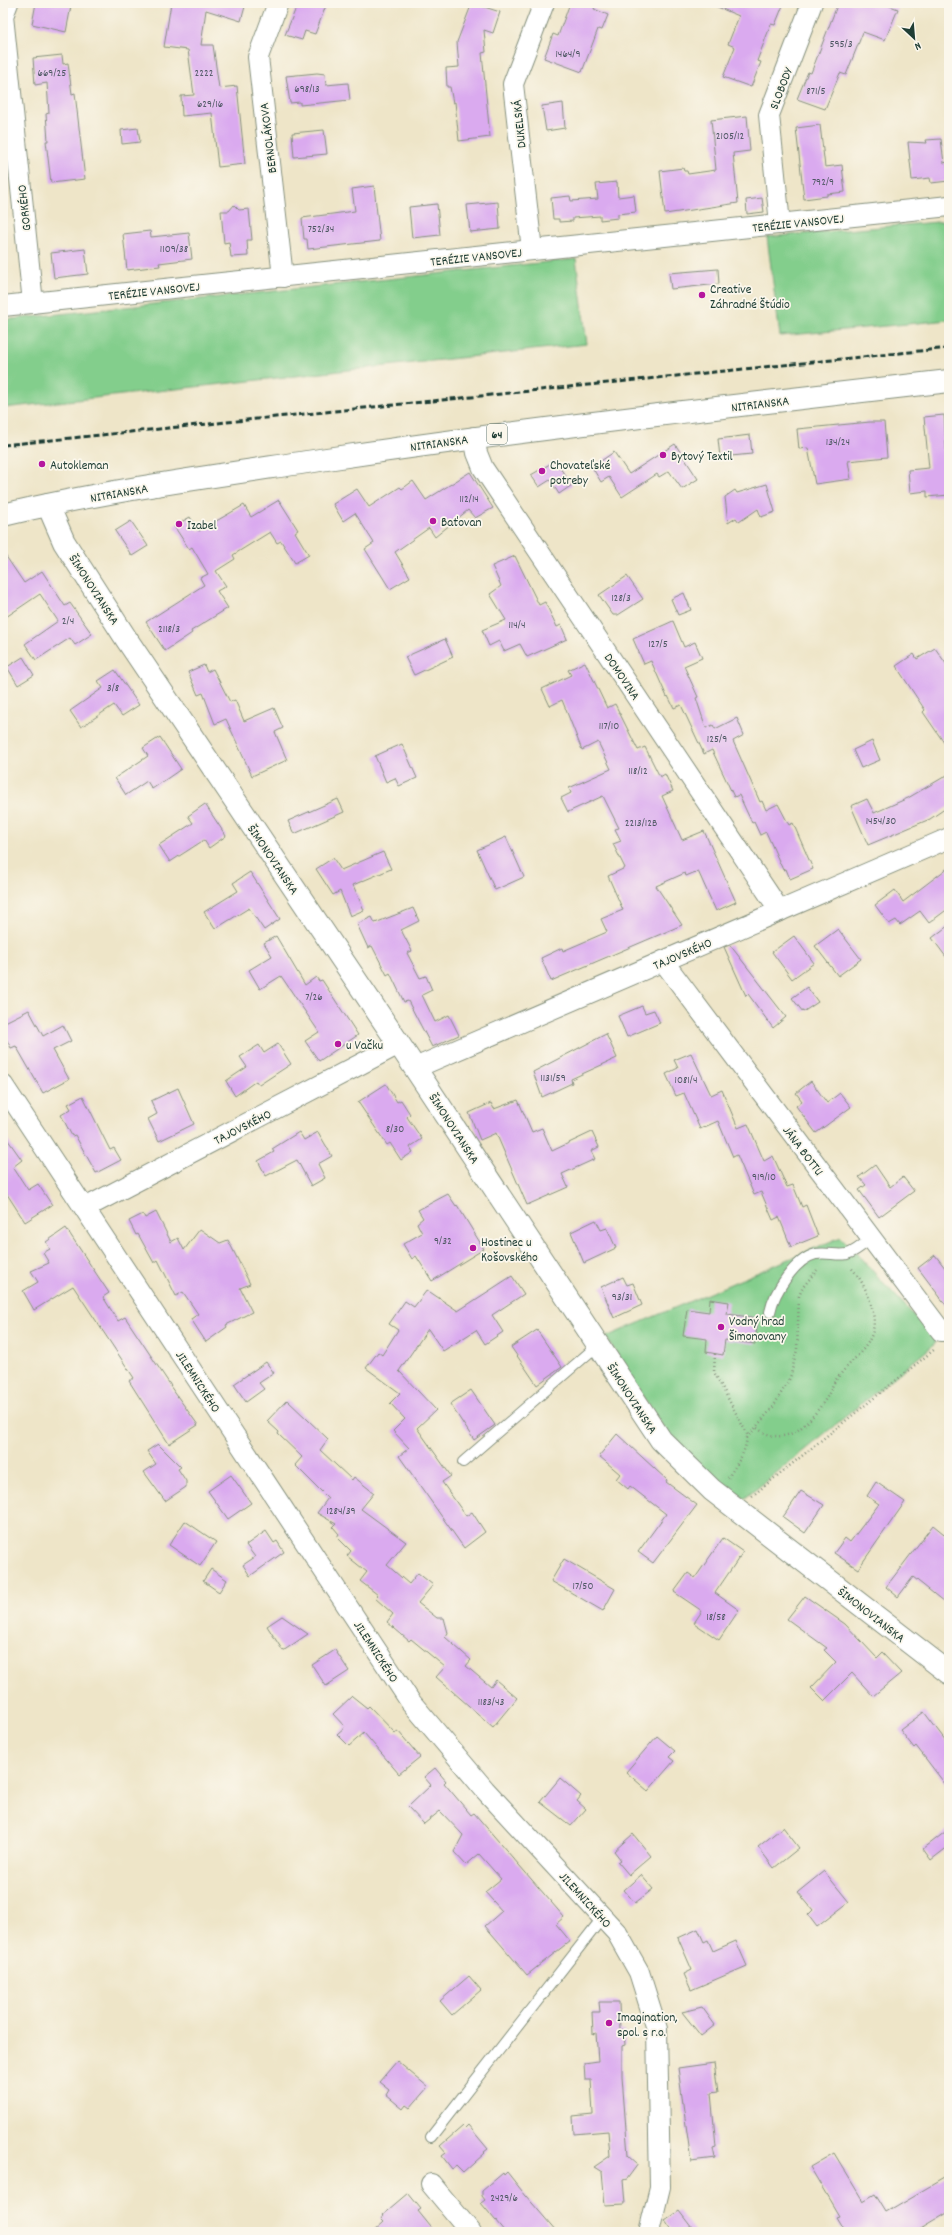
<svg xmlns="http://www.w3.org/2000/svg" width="952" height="2235" font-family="Dekko,sans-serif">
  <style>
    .green { fill: #83ce8c; stroke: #518660 }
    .building { fill: #daaaef }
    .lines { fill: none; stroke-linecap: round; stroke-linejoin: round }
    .lane-casing { stroke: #86917e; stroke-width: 12 }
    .street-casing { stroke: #86917e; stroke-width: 22 }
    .secondary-casing { stroke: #86917e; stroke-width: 24 }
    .primary-casing { stroke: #86917e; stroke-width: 24 }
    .path { stroke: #86917e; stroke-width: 2.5; stroke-dasharray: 1 3; stroke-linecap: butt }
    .lane { stroke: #fff; stroke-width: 10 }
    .street { stroke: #fff; stroke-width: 20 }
    .secondary { stroke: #fff; stroke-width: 22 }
    .primary { stroke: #fff; stroke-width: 22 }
    .rail { stroke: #1f3d34; stroke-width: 3; stroke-dasharray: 6 3; stroke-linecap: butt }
    .poi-dot { fill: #b5179e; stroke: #fbf7ec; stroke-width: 1.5 }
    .labels { text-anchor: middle; stroke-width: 3.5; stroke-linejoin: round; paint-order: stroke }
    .number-label { font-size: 11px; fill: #4e5863 }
    .shield { fill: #fbf7ec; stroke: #61756b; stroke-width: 1 }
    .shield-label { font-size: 12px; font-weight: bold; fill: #1f3d34 }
    .street-label { font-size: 13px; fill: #1f3d34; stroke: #fbf7ec }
    .poi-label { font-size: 13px; fill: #1f3d34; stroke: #fbf7ec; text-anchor: start }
  </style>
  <rect width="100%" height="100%" fill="#fbf7ec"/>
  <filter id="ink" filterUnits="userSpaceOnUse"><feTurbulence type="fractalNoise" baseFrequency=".025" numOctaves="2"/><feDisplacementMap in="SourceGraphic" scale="8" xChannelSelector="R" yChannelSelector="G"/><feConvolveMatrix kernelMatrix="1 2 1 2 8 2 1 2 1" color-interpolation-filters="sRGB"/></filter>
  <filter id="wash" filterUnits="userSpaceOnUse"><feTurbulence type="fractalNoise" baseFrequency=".012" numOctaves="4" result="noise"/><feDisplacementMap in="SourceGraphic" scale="16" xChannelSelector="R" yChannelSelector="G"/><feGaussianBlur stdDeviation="0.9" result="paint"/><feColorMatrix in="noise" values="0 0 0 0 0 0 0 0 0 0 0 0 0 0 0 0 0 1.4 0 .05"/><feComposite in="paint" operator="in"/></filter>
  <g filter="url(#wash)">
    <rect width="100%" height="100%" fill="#eee5c8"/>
    <g class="green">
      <polygon points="949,221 949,320 780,336 767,237"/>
      <polygon points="576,259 587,344 3,408 3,320"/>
      <path d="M 841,1237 L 936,1339 L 935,1344 L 744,1499 C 725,1485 705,1472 688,1455 C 655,1424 631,1375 606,1337 Z"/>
    </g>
    <g id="blocks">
      <g class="building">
        <polygon points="36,3 55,3 71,6 66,32 32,24"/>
        <polygon points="171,3 246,3 241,21 206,10 201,45 213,45 219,88 237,86 245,164 218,167 212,113 182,116 181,96 194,95 188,50 164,47"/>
        <polygon points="298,3 327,3 315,34 305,31 302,40 285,35"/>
        <polygon points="472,3 500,12 493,33 484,30 486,52 482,53 490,137 459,141 455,102 453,103 450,87 447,87 446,68 459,67 457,42"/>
        <polygon points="570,3 596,3 594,9 608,15 602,30 598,29 582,72 544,58 553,34 558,36"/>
        <polygon points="708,3 784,3 775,25 771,24 757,61 761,62 751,87 723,77 735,47 728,44 739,16"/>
        <polygon points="838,3 882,3 898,9 885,40 863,32 846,75 840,73 825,109 797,99 808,72 811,73"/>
        <polygon points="62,55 63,64 68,63 72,94 75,93 85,179 51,183 46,141 48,141 46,114 49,113 47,83 35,85 33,58"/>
        <polygon points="317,73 325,74 326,85 348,83 350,100 300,105 300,102 290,103 286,76"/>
        <polygon points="563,103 565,128 546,131 542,106"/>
        <polygon points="747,116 750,151 733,153 738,203 665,214 660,171 683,168 684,171 687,171 688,174 716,170 711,120"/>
        <polygon points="820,125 825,167 842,165 845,192 827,194 827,196 804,199 796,128"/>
        <polygon points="138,128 140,142 122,144 121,130"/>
        <polygon points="324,130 327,154 294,157 292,133"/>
        <polygon points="941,139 944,163 947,162 949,181 931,183 930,178 912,180 908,142 927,143 926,140"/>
        <polygon points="617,182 618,197 634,195 636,212 618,214 618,218 600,220 600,216 573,218 573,221 559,222 559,219 553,219 551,198 570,196 571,201 598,199 596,184"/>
        <polygon points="374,186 380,241 308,249 307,239 304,239 302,218 355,211 352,189"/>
        <polygon points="762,198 764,212 747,214 746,200"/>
        <polygon points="498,202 500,229 470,232 467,205"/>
        <polygon points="437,204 440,235 412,238 409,207"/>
        <polygon points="234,205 239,210 249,209 252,240 247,240 248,256 231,257 229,242 224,243 221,211 229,211"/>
        <polygon points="150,231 151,237 189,233 192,259 159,263 160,266 127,270 123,234"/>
        <polygon points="85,249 88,274 54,278 51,253"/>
        <polygon points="718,269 719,284 671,289 669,273"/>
        <polygon points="944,415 949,495 927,497 927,491 910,493 908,470 929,468 924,417"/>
        <polygon points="870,422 884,422 887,457 848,461 851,479 815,484 808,448 799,449 797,429"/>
        <polygon points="750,435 752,454 720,457 718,439"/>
        <polygon points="675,444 698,479 682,489 669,471 659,477 657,474 622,497 609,477 601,482 592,467 614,452 629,474"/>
        <polygon points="555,461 572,485 559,494 550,480 539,487 531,475"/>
        <polygon points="470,472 493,508 475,518 468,510 435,537 429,528 395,552 410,577 390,589 365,549 374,543 355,513 343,521 333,504 357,489 369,507 400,487 402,489 413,481 426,500"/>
        <polygon points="767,484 775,512 761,517 758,509 739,522 736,518 728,523 725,497 735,490 737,493"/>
        <polygon points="279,500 298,530 295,532 309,555 295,563 281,541 277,543 270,532 233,555 235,559 216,571 226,586 217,591 228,608 191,631 192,633 165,651 146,622 204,585 200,578 208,574 192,547 189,549 174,526 190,517 199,531 244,505 251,517"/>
        <polygon points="131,521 148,546 132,556 115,531"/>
        <polygon points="3,552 24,583 42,571 65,606 70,603 92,634 75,645 70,638 36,660 25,644 58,621 40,594 3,619"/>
        <polygon points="515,556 539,605 545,602 557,627 561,625 567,639 527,657 520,644 504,651 499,641 489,646 482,630 506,620 490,594 501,586 492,566"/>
        <polygon points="627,576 643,599 618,615 613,615 599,595"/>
        <polygon points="684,593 691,610 678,615 671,599"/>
        <polygon points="673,621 684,647 695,642 702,658 684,666 698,697 696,698 706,728 713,725 715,729 737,718 744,735 733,741 760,802 762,801 766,810 778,804 789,825 793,823 813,869 790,879 786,869 783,870 766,832 760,835 754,822 752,823 739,795 734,797 712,750 704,754 681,705 674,708 668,696 667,697 651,661 644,664 633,639"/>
        <polygon points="445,639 453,657 414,675 405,657"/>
        <polygon points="935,648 949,668 949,750 923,712 925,710 896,666 914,654 917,659"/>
        <polygon points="23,657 34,675 18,685 7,667"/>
        <polygon points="585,662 607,708 615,704 638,750 645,747 660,777 665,774 673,791 662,796 682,840 704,831 736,902 716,911 698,871 686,876 685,873 656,886 682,925 551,981 541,958 562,948 563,951 607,932 601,919 623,910 608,876 625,868 613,844 621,841 615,829 619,828 603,796 568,812 561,798 571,793 569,788 611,769 598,742 582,750 562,700 550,706 542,689 571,675 568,670"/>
        <polygon points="204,665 207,672 213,669 230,702 235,700 244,721 274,708 283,728 275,732 287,760 252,776 226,719 215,724 203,693 198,695 188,672"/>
        <polygon points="115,670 139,705 122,716 114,705 81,727 70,711 103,688 98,681"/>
        <polygon points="160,737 181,769 152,789 147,781 126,795 115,778 148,756 143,748"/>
        <polygon points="872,741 880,760 861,768 853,750"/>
        <polygon points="402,744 417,778 399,786 395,778 386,782 375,756"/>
        <polygon points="949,774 949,806 930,819 868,845 851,806 867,799 874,813 908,798"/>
        <polygon points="338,799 344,812 294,834 288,821"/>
        <polygon points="205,804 226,836 209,848 204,840 170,862 159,845 193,823 188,816"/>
        <polygon points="506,837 524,877 495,890 477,850"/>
        <polygon points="383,852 391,869 353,885 364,910 350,916 340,891 333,895 316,869 333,858 341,870"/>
        <polygon points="949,867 949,908 929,923 920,911 900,925 896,920 889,924 875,905 895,890 903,902"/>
        <polygon points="250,872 280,919 264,930 249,908 215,929 204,912 238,891 233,883"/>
        <polygon points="413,908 419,921 401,930 412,951 407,953 420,978 426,976 432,990 422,995 435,1022 449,1015 459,1035 432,1047 408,1001 404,1002 390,973 387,975 372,946 368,948 357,924 372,917 375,923"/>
        <polygon points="949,925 949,961 932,938"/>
        <polygon points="838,929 861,959 838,976 815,946"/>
        <polygon points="276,936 305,985 316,977 319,981 322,980 358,1035 319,1061 305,1041 319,1032 281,976 260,989 249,970 272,956 264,943"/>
        <polygon points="794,936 814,963 792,979 772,952"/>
        <polygon points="730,945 786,1017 773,1028 748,994 746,996 724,947"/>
        <polygon points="807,987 818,1002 803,1012 792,998"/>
        <polygon points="642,1006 645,1013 654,1010 660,1023 627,1037 618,1016"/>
        <polygon points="29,1010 43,1036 63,1025 71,1041 53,1050 69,1079 43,1093 16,1046 11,1048 3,1033 3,1023"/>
        <polygon points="606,1034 617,1058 571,1079 572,1083 542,1097 533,1072"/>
        <polygon points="278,1044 291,1064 259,1085 256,1081 235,1096 226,1081 247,1067 240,1057 259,1045 264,1053"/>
        <polygon points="691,1053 711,1095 722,1090 738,1128 748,1124 764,1161 773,1156 787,1187 793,1185 802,1207 806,1205 818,1236 791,1247 779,1217 773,1220 761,1192 754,1195 737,1155 733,1157 718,1121 700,1129 684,1093 676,1096 666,1074 678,1068 674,1060"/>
        <polygon points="811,1081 827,1103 840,1093 851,1107 816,1133 796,1106 802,1101 796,1093"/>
        <polygon points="386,1084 397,1102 401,1100 410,1114 407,1117 422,1139 410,1147 413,1152 401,1160 390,1143 387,1145 358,1102"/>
        <polygon points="178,1088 194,1124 159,1141 148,1119 157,1114 151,1101"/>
        <polygon points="83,1096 110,1150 114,1148 121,1160 96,1173 75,1135 72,1136 61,1115 71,1109 68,1104"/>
        <polygon points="518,1100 532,1132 542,1128 552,1151 592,1132 599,1147 591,1151 595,1159 562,1174 568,1187 527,1205 496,1133 480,1140 469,1113 491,1103 494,1109"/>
        <polygon points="299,1132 304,1140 318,1132 332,1156 318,1164 325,1178 311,1186 297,1160 266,1176 258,1161 274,1152 272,1149"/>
        <polygon points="3,1133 22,1160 13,1167 28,1190 38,1184 52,1205 25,1222 3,1188"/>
        <polygon points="875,1165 890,1187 903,1177 914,1191 879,1217 859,1190 866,1185 859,1177"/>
        <polygon points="448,1194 456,1206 457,1205 484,1249 432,1281 416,1256 412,1259 403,1244 422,1233 417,1223 423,1218 418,1210"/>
        <polygon points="156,1212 171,1242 178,1238 184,1250 200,1229 220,1243 228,1240 250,1284 240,1288 252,1312 226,1325 227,1327 206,1342 191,1319 198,1314 183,1292 176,1296 158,1260 154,1263 138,1234 136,1235 129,1221 143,1214 145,1218"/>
        <polygon points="596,1220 601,1230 607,1228 616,1248 584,1263 571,1232"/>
        <polygon points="66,1228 109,1293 103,1297 118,1321 125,1317 171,1386 170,1386 198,1425 169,1444 129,1381 134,1378 73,1286 34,1310 23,1291 38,1282 31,1271 49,1263 43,1253 50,1249 46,1242"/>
        <polygon points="935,1255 949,1273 949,1309 918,1268"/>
        <polygon points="512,1276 524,1294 492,1315 503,1332 485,1344 476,1330 443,1351 428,1329 399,1371 436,1410 417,1428 451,1476 442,1482 466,1516 472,1512 485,1532 464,1548 399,1456 409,1448 393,1431 405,1419 390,1403 400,1393 366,1368 378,1352 382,1355 398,1330 389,1324 405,1301 414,1307 427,1290 458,1311"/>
        <polygon points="623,1277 627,1285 633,1283 642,1305 614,1318 601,1287"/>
        <polygon points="710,1299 729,1302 727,1314 758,1318 755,1344 725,1340 723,1355 706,1352 707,1339 683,1336 687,1309 709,1312"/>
        <polygon points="537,1330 562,1367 537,1385 511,1347"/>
        <polygon points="266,1362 274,1373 259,1383 264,1389 246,1402 234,1384"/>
        <polygon points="471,1390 495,1425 474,1440 450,1404"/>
        <polygon points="287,1400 328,1439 320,1450 352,1480 354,1477 374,1493 361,1509 406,1542 387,1565 409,1584 418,1573 433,1585 418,1603 437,1618 444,1618 448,1633 445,1637 471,1660 466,1666 491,1687 496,1680 517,1698 493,1727 436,1677 445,1667 411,1639 409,1641 387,1622 393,1614 375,1598 378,1595 360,1581 367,1572 347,1556 351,1551 337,1537 339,1534 333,1527 336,1524 317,1513 328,1498 295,1465 302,1457 278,1434 279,1432 267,1421"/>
        <polygon points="617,1434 667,1480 666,1482 697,1505 653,1563 638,1552 666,1514 630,1486 628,1489 616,1479 620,1474 599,1456"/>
        <polygon points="158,1444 181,1467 178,1469 186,1481 186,1487 165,1501 144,1472 156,1464 147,1451"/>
        <polygon points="231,1475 251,1503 228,1519 208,1491"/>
        <polygon points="876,1482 905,1502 858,1569 834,1553 845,1538 850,1542 879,1504 867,1496"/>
        <polygon points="801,1491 824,1505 805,1533 783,1517"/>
        <polygon points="185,1521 216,1542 200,1566 169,1545"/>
        <polygon points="933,1525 949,1538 949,1606 913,1577 898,1597 886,1587"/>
        <polygon points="266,1531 274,1543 277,1541 284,1552 250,1576 243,1565 255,1557 246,1545"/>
        <polygon points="723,1538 743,1552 715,1593 739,1610 719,1640 694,1623 702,1611 674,1592 688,1573 695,1578"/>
        <polygon points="564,1559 615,1589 603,1611 551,1581"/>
        <polygon points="211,1569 227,1580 219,1592 203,1581"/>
        <polygon points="805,1596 845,1624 877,1658 882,1653 901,1673 873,1696 852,1673 824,1701 811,1688 836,1662 824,1650 827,1648 787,1619"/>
        <polygon points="282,1616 308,1634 283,1651 267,1626"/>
        <polygon points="335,1650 349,1671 326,1686 312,1665"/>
        <polygon points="352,1696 367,1708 369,1706 395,1733 398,1731 420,1757 399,1774 364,1733 349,1746 337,1734 345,1727 333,1714"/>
        <polygon points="924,1712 949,1745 949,1789 916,1746 914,1748 900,1730"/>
        <polygon points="657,1736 675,1751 669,1757 674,1761 648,1791 626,1772"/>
        <polygon points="435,1768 446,1781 444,1783 471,1815 474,1813 564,1917 556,1924 570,1941 527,1975 485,1926 502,1911 485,1892 501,1879 479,1854 466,1865 454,1852 463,1835 440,1811 424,1824 408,1807 431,1785 424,1777"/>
        <polygon points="560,1778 581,1796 577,1801 586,1809 571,1826 540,1802"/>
        <polygon points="783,1827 799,1848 774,1868 758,1847"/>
        <polygon points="949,1829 949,1846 931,1860 923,1849"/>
        <polygon points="633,1834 651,1856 629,1875 618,1862 621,1860 614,1851"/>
        <polygon points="824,1871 849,1902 817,1927 808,1915 813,1910 798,1892"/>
        <polygon points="641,1875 653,1889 635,1903 624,1890"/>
        <polygon points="698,1929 704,1942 708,1940 713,1951 736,1941 747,1966 691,1990 684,1974 692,1970 678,1938"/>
        <polygon points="469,1976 481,1990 452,2015 440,2001"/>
        <polygon points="599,2002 619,2002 620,2030 624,2030 625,2045 622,2046 622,2077 628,2155 638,2164 627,2179 623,2180 625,2204 605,2205 602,2172 594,2167 610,2156 608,2131 574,2134 573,2116 593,2114 591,2080 585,2080 584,2063 598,2061 596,2033 593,2034 592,2012 600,2012"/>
        <polygon points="702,2007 715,2025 701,2036 682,2012"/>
        <polygon points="397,2061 428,2087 410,2108 406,2105 403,2109 386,2095 389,2090 379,2082"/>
        <polygon points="714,2063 718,2092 711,2093 716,2147 713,2148 715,2158 691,2161 678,2068"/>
        <polygon points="468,2125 488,2149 484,2152 485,2153 463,2173 456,2166 452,2169 442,2156 446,2153 440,2146 463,2126 465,2128"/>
        <polygon points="834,2153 863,2201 875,2194 886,2212 949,2175 949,2211 914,2232 845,2232 836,2217 839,2216 810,2167"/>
        <polygon points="507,2172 526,2196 557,2232 505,2232 481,2203 485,2200 482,2196 482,2191 503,2173 504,2175"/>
        <polygon points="408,2193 421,2209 418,2211 435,2232 373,2232 384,2222 381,2219 383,2216 382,2215"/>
        <polygon points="679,2211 695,2232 673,2232 665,2221"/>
      </g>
    </g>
  </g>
  <g filter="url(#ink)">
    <use href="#blocks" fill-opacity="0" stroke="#86917e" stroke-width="1"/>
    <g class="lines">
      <g class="lane-casing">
        <g id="lane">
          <path d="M 770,1312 C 774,1292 795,1259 816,1254 C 827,1252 837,1256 847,1254 C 855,1252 864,1244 870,1239"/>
          <polyline points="463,1462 598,1345"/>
          <polyline points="431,2137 603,1917"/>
        </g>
      </g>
      <g class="street-casing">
        <g id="street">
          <polyline points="8,3 3,16 33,303"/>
          <polyline points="278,3 258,57 283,277"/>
          <polyline points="780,224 769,115 812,3"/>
          <polyline points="532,250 513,84 544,3"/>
          <polyline points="3,306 949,206"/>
          <polyline points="474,437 477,453 483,468 780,911"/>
          <polyline points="663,961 941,1331 949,1330"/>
          <polyline points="415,1068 949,838"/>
          <polyline points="3,1085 410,1701 485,1790 617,1933 639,1972 657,2029 660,2187 649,2232"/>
          <polyline points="85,1208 399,1044"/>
          <polyline points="431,2184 471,2232"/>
        </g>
      </g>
      <g class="secondary-casing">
        <polyline id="secondary" points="48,505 64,542 127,640 399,1044 661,1440 712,1490 949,1673"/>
      </g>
      <g class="primary-casing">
        <path id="primary" d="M 3,515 C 107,490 214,476 320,460 C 529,429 739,405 949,381"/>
      </g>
      <g class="path">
        <path d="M 715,1354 L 714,1372 L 747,1434 C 747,1452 737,1463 728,1478"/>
        <path d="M 757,1428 C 788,1451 811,1421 827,1397 C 830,1392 832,1386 835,1381 C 857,1351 884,1343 870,1301 C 866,1289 859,1275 850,1267"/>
        <polyline points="747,1438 773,1407 790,1378 797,1350 799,1296 803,1287 817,1270"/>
        <polyline points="752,1496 935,1349"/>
      </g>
      <use href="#lane" class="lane"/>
      <use href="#street" class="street"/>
      <use href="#secondary" class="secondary"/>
      <use href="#primary" class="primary"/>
      <polyline class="rail" points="3,445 949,348"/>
    </g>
  </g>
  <g class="poi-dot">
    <circle cx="702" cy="295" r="4"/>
    <circle cx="663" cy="455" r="4"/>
    <circle cx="42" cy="464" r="4"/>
    <circle cx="542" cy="471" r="4"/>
    <circle cx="433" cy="521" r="4"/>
    <circle cx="179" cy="524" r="4"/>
    <circle cx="338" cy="1044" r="4"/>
    <circle cx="473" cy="1248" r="4"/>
    <circle cx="721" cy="1327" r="4"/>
    <circle cx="609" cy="2023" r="4"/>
  </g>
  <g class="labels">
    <g class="number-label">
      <text x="841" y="47">595/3</text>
      <text x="568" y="57">1464/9</text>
      <text x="52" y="76">669/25</text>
      <text x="204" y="76">2222</text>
      <text x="307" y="92">698/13</text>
      <text x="816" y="94">871/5</text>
      <text x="210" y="107">629/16</text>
      <text x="730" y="139">2105/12</text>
      <text x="823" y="185">792/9</text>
      <text x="321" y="232">752/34</text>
      <text x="174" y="252">1109/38</text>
      <text x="838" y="445">134/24</text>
      <text x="469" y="502">112/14</text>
      <text x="621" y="601">128/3</text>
      <text x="68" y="624">2/4</text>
      <text x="517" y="628">114/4</text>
      <text x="169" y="632">2118/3</text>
      <text x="658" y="647">127/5</text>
      <text x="113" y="691">3/8</text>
      <text x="609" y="729">117/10</text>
      <text x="717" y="742">125/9</text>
      <text x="638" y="774">118/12</text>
      <text x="881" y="824">1454/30</text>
      <text x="641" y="826">2213/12B</text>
      <text x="314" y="1000">7/26</text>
      <text x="553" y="1081">1131/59</text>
      <text x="686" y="1083">1081/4</text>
      <text x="395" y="1132">8/30</text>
      <text x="764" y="1180">919/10</text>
      <text x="443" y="1244">9/32</text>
      <text x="622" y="1300">93/31</text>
      <text x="341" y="1514">1284/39</text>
      <text x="583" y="1589">17/50</text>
      <text x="716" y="1620">18/58</text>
      <text x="491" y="1705">1183/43</text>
      <text x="504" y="2201">2429/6</text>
    </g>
    <rect class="shield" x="487" y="424" width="20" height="20" rx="3"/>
    <g class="shield-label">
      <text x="497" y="438">64</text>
    </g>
    <g class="street-label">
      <text transform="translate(780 88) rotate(-69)" y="5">SLOBODY</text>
      <text transform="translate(518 124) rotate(-96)" y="5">DUKELSKÁ</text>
      <text transform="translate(267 138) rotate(-97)" y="5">BERNOLÁKOVA</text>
      <text transform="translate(23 208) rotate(-96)" y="5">GORKÉHO</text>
      <text transform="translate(798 222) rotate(-6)" y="5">TERÉZIE VANSOVEJ</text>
      <text transform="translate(476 256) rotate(-6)" y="5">TERÉZIE VANSOVEJ</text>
      <text transform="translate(154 290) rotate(-6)" y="5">TERÉZIE VANSOVEJ</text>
      <text transform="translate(760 403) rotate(-7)" y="5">NITRIANSKA</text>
      <text transform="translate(439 442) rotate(-8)" y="5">NITRIANSKA</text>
      <text transform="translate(119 492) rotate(-10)" y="5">NITRIANSKA</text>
      <text transform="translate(95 589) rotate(57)" y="5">ŠIMONOVIANSKA</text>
      <text transform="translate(623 676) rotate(56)" y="5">DOMOVINA</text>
      <text transform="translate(274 859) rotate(56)" y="5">ŠIMONOVIANSKA</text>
      <text transform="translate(682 953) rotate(-23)" y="5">TAJOVSKÉHO</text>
      <text transform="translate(242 1126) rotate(-27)" y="5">TAJOVSKÉHO</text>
      <text transform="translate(455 1128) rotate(57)" y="5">ŠIMONOVIANSKA</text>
      <text transform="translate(804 1150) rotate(53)" y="5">JÁNA BOTTU</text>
      <text transform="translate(199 1381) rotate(57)" y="5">JILEMNICKÉHO</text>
      <text transform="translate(633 1398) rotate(57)" y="5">ŠIMONOVIANSKA</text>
      <text transform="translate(872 1614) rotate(38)" y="5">ŠIMONOVIANSKA</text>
      <text transform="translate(377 1651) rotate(57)" y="5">JILEMNICKÉHO</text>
      <text transform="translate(586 1899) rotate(48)" y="5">JILEMNICKÉHO</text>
    </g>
    <g class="poi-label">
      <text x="710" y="293">Creative<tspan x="710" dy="15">Záhradné Štúdio</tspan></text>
      <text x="671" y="460">Bytový Textil</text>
      <text x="50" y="469">Autokleman</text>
      <text x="550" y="469">Chovateľské<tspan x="550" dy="15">potreby</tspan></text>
      <text x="441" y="526">Baťovan</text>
      <text x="187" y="529">Izabel</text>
      <text x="346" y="1049">u Vačku</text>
      <text x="481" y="1246">Hostinec u<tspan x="481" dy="15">Košovského</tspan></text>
      <text x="729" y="1325">Vodný hrad<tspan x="729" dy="15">Šimonovany</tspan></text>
      <text x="617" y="2021">Imagination,<tspan x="617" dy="15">spol. s r.o.</tspan></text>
    </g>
  </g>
  <rect width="952" height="2235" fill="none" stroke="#fbf7ec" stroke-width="16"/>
  <g transform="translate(914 38) rotate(154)" stroke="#fbf7ec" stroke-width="3" paint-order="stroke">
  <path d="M0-3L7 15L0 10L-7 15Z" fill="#1f3d34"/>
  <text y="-6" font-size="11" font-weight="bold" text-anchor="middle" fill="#1f3d34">N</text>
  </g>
</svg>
